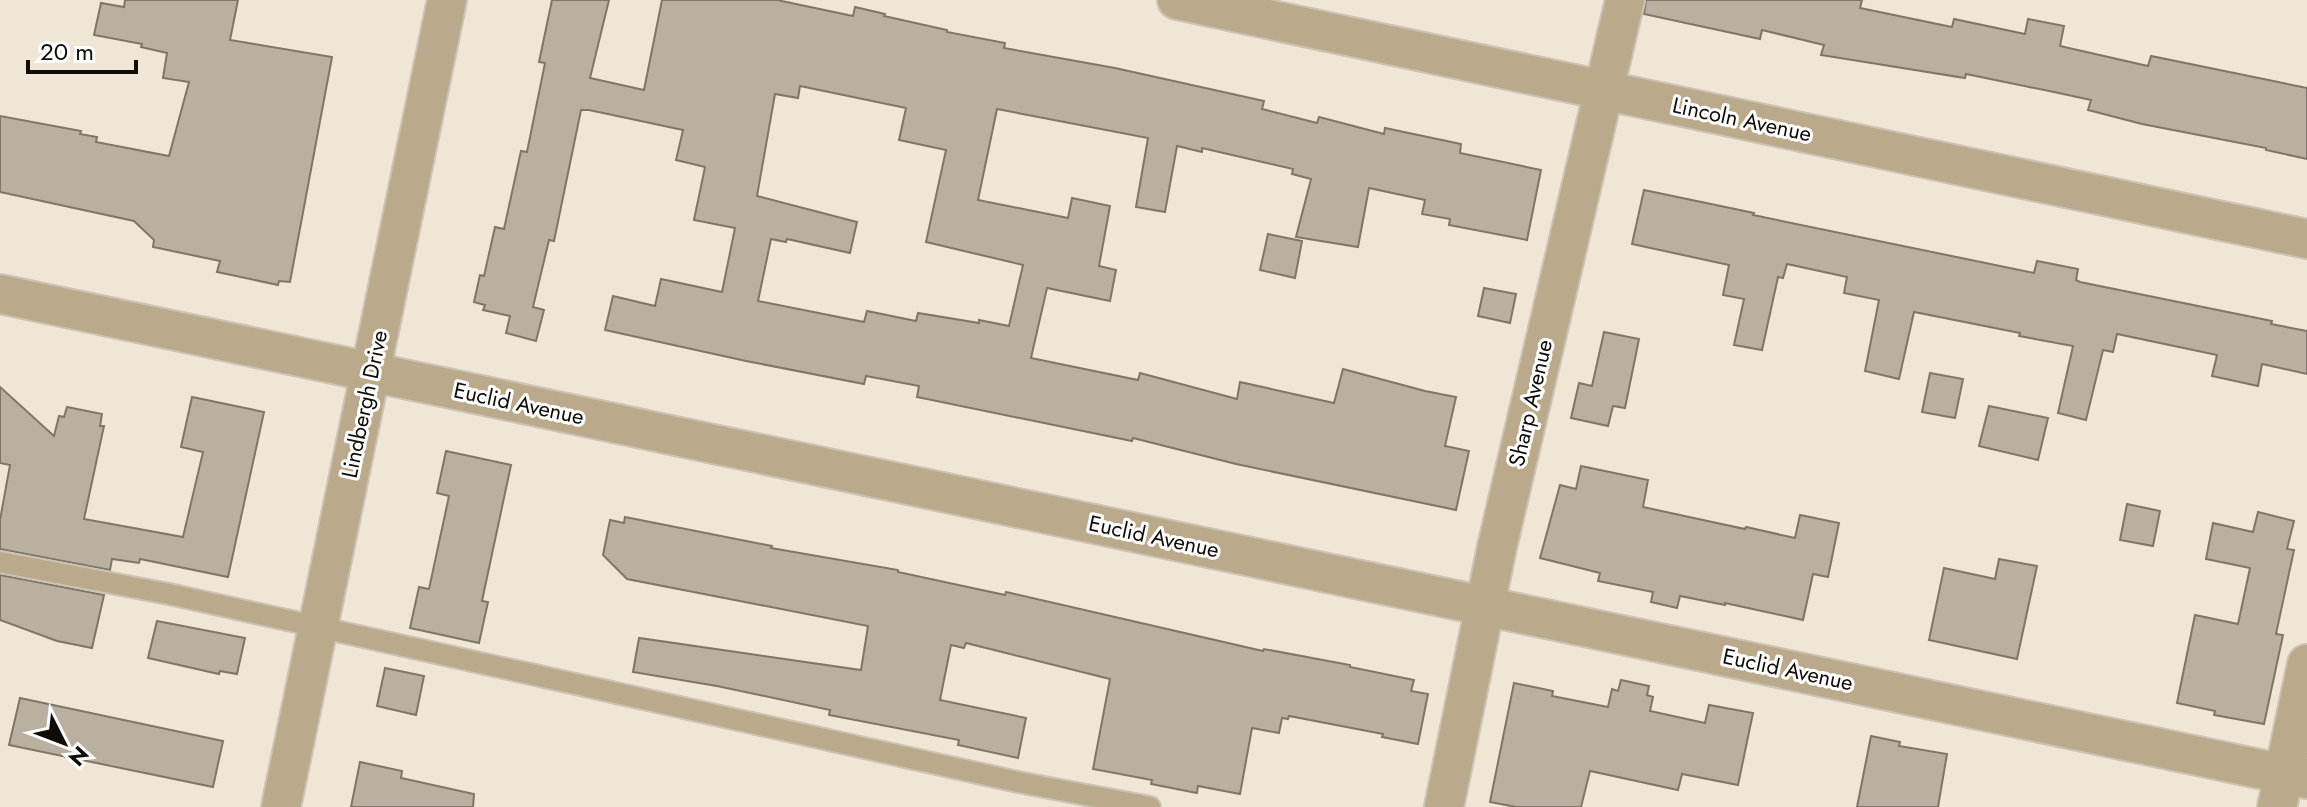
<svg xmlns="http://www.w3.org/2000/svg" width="2307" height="807" font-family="Jost,sans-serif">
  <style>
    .building { fill: #b9b0a1; stroke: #7e7668; stroke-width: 2; fill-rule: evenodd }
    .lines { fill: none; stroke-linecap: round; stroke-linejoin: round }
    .service-casing { stroke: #ccc3b5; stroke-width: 24 }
    .minor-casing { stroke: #ccc3b5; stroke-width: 42 }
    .service { stroke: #bba98c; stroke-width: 20 }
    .minor { stroke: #bba98c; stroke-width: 38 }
    .labels { text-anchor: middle; stroke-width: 6; stroke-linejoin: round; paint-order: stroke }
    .street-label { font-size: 22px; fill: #0f0c07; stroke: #fff }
  </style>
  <rect width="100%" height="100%" fill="#f0e6d6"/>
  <g class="building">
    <polygon points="125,0 238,0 230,40 332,57 290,282 279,281 278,285 217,272 220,261 153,247 154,240 134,221 0,192 0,116 81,131 80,134 97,137 96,142 169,156 189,82 163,78 167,53 141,47 142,44 94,35 101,3 124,7"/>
    <path d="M 552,0 L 609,0 L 590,78 L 644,90 L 662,0 L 777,0 L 853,16 L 855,7 L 885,14 L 884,16 L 947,30 L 947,32 L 1005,43 L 1004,48 L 1115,68 L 1264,101 L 1262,109 L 1317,123 L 1319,117 L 1384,134 L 1385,128 L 1461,144 L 1460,153 L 1541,170 L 1527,240 L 1449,225 L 1450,219 L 1422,214 L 1425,200 L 1369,188 L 1358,247 L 1296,237 L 1311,179 L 1292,174 L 1293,169 L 1202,148 L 1202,152 L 1177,146 L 1165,212 L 1136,207 L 1148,138 L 997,109 L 978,200 L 1068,218 L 1072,198 L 1110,206 L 1099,266 L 1116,270 L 1110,301 L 1047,288 L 1031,358 L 1138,380 L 1140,373 L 1237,399 L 1240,382 L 1334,403 L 1343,369 L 1425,391 L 1456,397 L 1445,446 L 1469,451 L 1456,510 L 1236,464 L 1133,438 L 1132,441 L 917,397 L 919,386 L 866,376 L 864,384 L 746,361 L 605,330 L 613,296 L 655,306 L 661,279 L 722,292 L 735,228 L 694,220 L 705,167 L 676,160 L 683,130 L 589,110 L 581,110 L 554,241 L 549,240 L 533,307 L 544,310 L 536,341 L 506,333 L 510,316 L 483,310 L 485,305 L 474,302 L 480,275 L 484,276 L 495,227 L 504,229 L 521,151 L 527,152 L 545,63 L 539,62 ZM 800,86 L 906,108 L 899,140 L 946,150 L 926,242 L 1023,265 L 1009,326 L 979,320 L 979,323 L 918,313 L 916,321 L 867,311 L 864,322 L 758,301 L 771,239 L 786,242 L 787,239 L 850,253 L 857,222 L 757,196 L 775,94 L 798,98 Z"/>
    <polygon points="1646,0 1862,0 1860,8 1952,27 1954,19 2025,34 2028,19 2064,26 2060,46 2148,66 2151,56 2307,88 2307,159 2266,150 2266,148 2142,124 2088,110 2091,100 2054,92 1966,74 1965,78 1821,55 1824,45 1762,30 1760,39 1644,14"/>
    <polygon points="1644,190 1754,213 1753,215 2034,273 2037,261 2078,269 2076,280 2080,282 2272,321 2271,324 2307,331 2307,374 2262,364 2258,386 2212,376 2217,355 2117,334 2113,352 2103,350 2086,420 2058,413 2073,346 2019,336 2020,333 1914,312 1899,379 1865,371 1879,300 1844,293 1847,277 1787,264 1783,278 1778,277 1762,350 1734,345 1744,299 1723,295 1729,265 1632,244"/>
    <polygon points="1268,234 1302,241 1295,278 1260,270"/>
    <polygon points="1484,288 1516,294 1510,323 1478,316"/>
    <polygon points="1604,332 1639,339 1625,408 1613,406 1608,426 1571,418 1579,383 1592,386"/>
    <polygon points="1930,373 1963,379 1955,418 1922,412"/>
    <polygon points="0,387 54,436 59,416 64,417 67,407 102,414 100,426 104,426 84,519 183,537 203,452 181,447 192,397 264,412 228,577 140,559 139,563 112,559 110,570 0,549 0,520 10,465 0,463"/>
    <polygon points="1989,406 2048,418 2038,460 1979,446"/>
    <polygon points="446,451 511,465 482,601 488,602 479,643 410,628 419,587 429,589 449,496 437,493"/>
    <polygon points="1581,466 1648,480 1643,507 1703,520 1745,529 1746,527 1795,538 1800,515 1839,523 1828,577 1813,574 1803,620 1725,603 1725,605 1680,596 1677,608 1651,602 1653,592 1598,581 1600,573 1540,558 1560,485 1576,489"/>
    <polygon points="2127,504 2160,511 2153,546 2120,540"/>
    <polygon points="2258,512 2294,521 2287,549 2294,550 2276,634 2283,635 2264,724 2214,715 2215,711 2177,703 2195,615 2238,624 2250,568 2206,559 2213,523 2253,532"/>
    <polygon points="625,517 772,546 771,548 898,570 898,572 1005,595 1006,592 1263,651 1264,649 1350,665 1350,667 1414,680 1411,691 1428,694 1418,744 1382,737 1383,734 1289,716 1288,719 1282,718 1279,733 1252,728 1240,794 1198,786 1197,793 1151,784 1152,780 1093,769 1110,679 966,643 964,648 951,645 940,700 1026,718 1018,758 958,745 959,740 829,715 830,710 717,686 633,672 639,638 861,670 868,626 627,579 603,555 610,520 624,523"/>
    <polygon points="1999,559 2037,566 2017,659 1929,640 1944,568 1995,579"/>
    <polygon points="0,575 104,595 92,648 57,641 0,620"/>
    <polygon points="157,621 245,638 237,674 220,671 219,674 148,658"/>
    <polygon points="385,668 424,676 416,715 377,706"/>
    <polygon points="1621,680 1649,686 1647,695 1653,697 1650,711 1705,723 1709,705 1753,713 1738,785 1682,774 1678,790 1590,771 1581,807 1516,807 1490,802 1514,683 1553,691 1552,696 1608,707 1612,689 1618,691"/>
    <polygon points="20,698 223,741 213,787 9,745"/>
    <polygon points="1871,736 1900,742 1899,746 1947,754 1938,807 1857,807"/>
    <polygon points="360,762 402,771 401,778 474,794 473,807 351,807"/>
  </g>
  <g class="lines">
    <g class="service-casing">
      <polyline id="service" points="0,562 169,594 1018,782 1150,807"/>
    </g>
    <g class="minor-casing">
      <g id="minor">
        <polyline points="1177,0 2307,239"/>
        <polyline points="0,294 2307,779"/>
        <polyline points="281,807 447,0"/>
        <polyline points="1444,807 1497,547 1625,0"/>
        <polyline points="2277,807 2307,664"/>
      </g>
    </g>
    <use href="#service" class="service"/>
    <use href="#minor" class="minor"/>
  </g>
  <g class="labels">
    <g class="street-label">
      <text transform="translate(1742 119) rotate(12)" y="8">Lincoln Avenue</text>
      <text transform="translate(519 403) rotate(12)" y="8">Euclid Avenue</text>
      <text transform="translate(1530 403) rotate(-77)" y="8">Sharp Avenue</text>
      <text transform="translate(364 404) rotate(-78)" y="8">Lindbergh Drive</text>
      <text transform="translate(1154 536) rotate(12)" y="8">Euclid Avenue</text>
      <text transform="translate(1788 669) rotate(12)" y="8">Euclid Avenue</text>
    </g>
  </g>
  <g transform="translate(64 743) rotate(132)" stroke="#ffffff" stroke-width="6" paint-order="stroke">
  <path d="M0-6L14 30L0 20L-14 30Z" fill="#0f0c07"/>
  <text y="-12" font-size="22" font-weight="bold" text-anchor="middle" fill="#0f0c07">N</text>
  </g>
  <path d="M28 60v12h108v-12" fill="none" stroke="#0f0c07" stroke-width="4"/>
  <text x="40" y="60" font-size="24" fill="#0f0c07" stroke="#ffffff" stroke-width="6" paint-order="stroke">20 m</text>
</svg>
